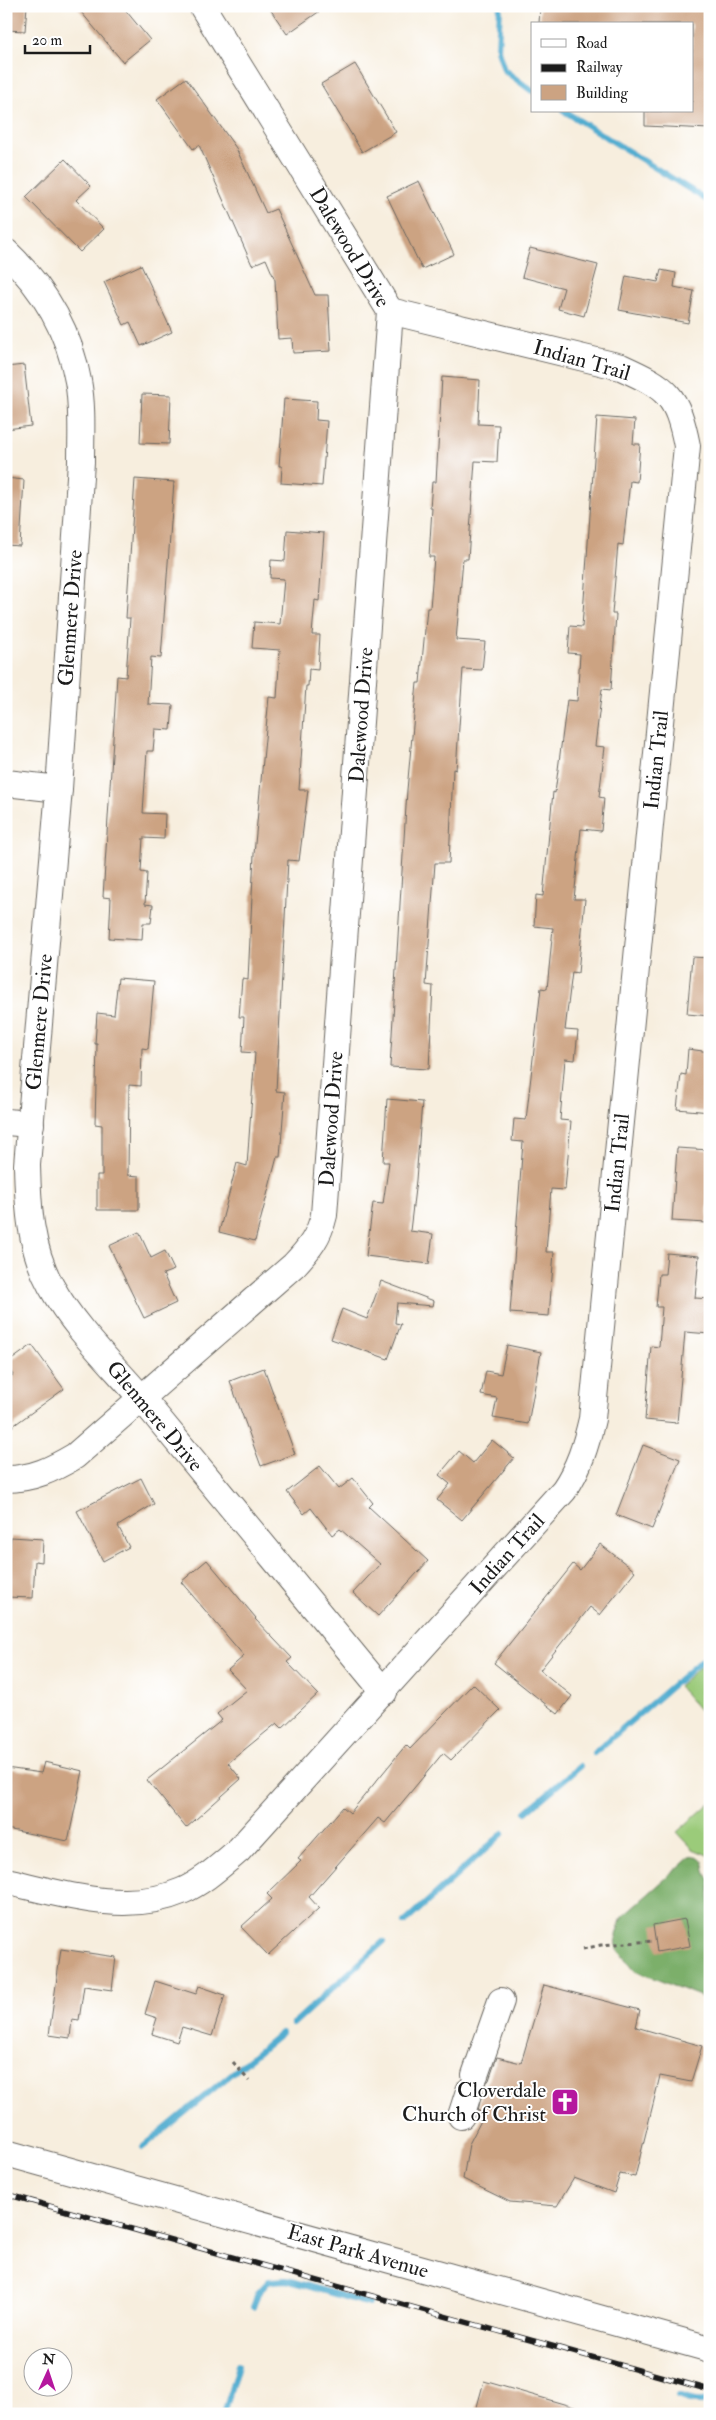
<svg xmlns="http://www.w3.org/2000/svg" width="716" height="2420" font-family="'IM FELL Double Pica',serif">
<style>
.green{fill:#9bcb7a;stroke:#5c744b}
.forest{fill:#7caf6a;stroke:#4c6643}
.lines{fill:none;stroke-linecap:round;stroke-linejoin:round}
.stream{stroke:#53add0;stroke-width:6}
.building{fill:#cca382}
.minor-casing{stroke:#696660;stroke-width:28}
.path{stroke:#696660;stroke-width:3;stroke-dasharray:4 4;stroke-linecap:butt}
.minor{stroke:#fff;stroke-width:26}
.rail-casing{stroke:#1c1c1c;stroke-width:5.5}
.rail{stroke:#fff;stroke-width:4;stroke-dasharray:11;stroke-linecap:butt}
.labels{text-anchor:middle;stroke-width:4;stroke-linejoin:round;paint-order:stroke}
.street-label{font-size:21px;fill:#1c1c1c;stroke:#fff}
.poi-label{font-size:21px;fill:#1c1c1c;stroke:#fff;text-anchor:end}
</style>
<rect width="100%" height="100%" fill="#fff"/>
<filter id="ink" filterUnits="userSpaceOnUse"><feTurbulence type="fractalNoise" baseFrequency=".02" numOctaves="2"/><feDisplacementMap in="SourceGraphic" scale="10" xChannelSelector="R" yChannelSelector="G"/><feConvolveMatrix kernelMatrix="1 2 1 2 8 2 1 2 1" color-interpolation-filters="sRGB"/></filter>
<filter id="wash" filterUnits="userSpaceOnUse"><feTurbulence type="fractalNoise" baseFrequency=".0096" numOctaves="4" result="noise"/><feDisplacementMap in="SourceGraphic" scale="20" xChannelSelector="R" yChannelSelector="G"/><feGaussianBlur stdDeviation="1.12" result="paint"/><feColorMatrix in="noise" values="0 0 0 0 0 0 0 0 0 0 0 0 0 0 0 0 0 1.4 0 .05"/><feComposite in="paint" operator="in"/></filter>
<g filter="url(#wash)">
<rect width="100%" height="100%" fill="#f7eede"/>
<g class="green">
<polygon points="710,1658 710,1722 678,1686"/>
<polygon points="710,1803 710,1856 693,1849 677,1832"/>
</g>
<path class="forest" d="M696 1856C709 1860 701 1872 710 1879V2000L635 1971 617 1949 616 1935 622 1917 690 1857Z"/>
<g class="lines">
<g class="stream">
<polyline points="500,6 498,50 504,70 532,91"/>
<polyline points="564,111 710,202"/>
<polyline points="594,1753 710,1653"/>
<polyline points="526,1812 580,1766"/>
<polyline points="404,1923 503,1833"/>
<polyline points="293,2024 383,1942"/>
<polyline points="143,2147 281,2033"/>
<polyline points="253,2307 258,2293 269,2281 287,2280 369,2304"/>
<path d="M678 2396C688 2399 700 2405 710 2398"/>
<polyline points="224,2414 238,2365"/>
</g>
</g>
<g id="blocks">
<g class="building">
<polygon points="6,6 27,6 25,31 6,30"/>
<polygon points="76,6 122,6 150,40 123,62"/>
<polygon points="268,6 327,6 287,34"/>
<polygon points="540,6 710,6 710,129 645,126 645,111 692,111 692,24 539,24"/>
<polygon points="355,64 396,132 362,152 321,84"/>
<polygon points="186,78 236,148 266,213 276,209 315,295 328,295 331,351 293,353 292,338 278,339 275,280 266,259 252,265 199,145 193,149 157,99"/>
<polygon points="65,159 91,186 76,200 104,229 80,252 26,197"/>
<polygon points="419,181 454,254 422,269 387,196"/>
<polygon points="530,248 598,265 584,316 558,309 564,288 522,277"/>
<polygon points="141,265 172,332 141,346 130,322 124,325 104,282"/>
<polygon points="661,270 676,273 674,287 694,291 688,323 619,310 626,276 658,282"/>
<polygon points="24,365 31,426 6,429 6,367"/>
<polygon points="442,377 480,380 478,424 499,425 497,462 475,461 468,559 463,559 456,640 485,642 482,670 463,669 456,770 453,769 449,863 435,863 426,985 433,986 429,1069 390,1067 407,790 417,683 420,683 427,608 430,608 434,557 429,557 432,508 430,508 432,482 436,482"/>
<polygon points="142,394 171,395 169,444 140,443"/>
<polygon points="284,399 317,401 316,420 327,421 322,486 281,483 282,466 279,466"/>
<polygon points="597,417 635,420 633,444 640,444 637,482 630,481 623,545 618,544 612,614 616,614 611,690 602,689 595,746 605,747 599,797 604,798 601,831 581,829 574,899 585,899 578,973 572,972 565,1030 578,1031 575,1060 565,1059 560,1120 571,1121 565,1190 551,1189 546,1252 554,1252 549,1316 510,1313 523,1142 512,1141 514,1119 526,1120 541,988 547,989 553,928 534,926 536,895 543,896 553,792 555,793 567,700 577,701 580,654 568,653 570,626 582,627"/>
<polygon points="6,478 24,480 20,546 6,545"/>
<polygon points="135,479 174,482 161,658 151,657 148,704 173,705 171,730 155,729 153,751 147,751 143,813 165,814 164,839 143,838 141,872 147,873 145,904 153,905 151,923 143,923 142,940 109,938 111,898 103,897 117,676 126,677 130,618 126,618"/>
<polygon points="287,530 324,533 319,601 315,600 312,635 320,635 318,670 309,669 308,686 306,686 299,790 308,790 299,861 288,860 276,1091 285,1092 280,1157 277,1157 255,1241 219,1232 237,1163 247,1166 255,1053 242,1052 244,1017 239,1017 242,979 248,980 254,854 269,697 277,698 280,650 252,648 254,622 280,624 284,579 270,578 271,560 285,561"/>
<polygon points="692,957 710,958 710,1016 687,1014"/>
<polygon points="118,978 154,981 148,1049 142,1048 141,1086 129,1085 128,1175 139,1176 139,1210 97,1210 97,1175 102,1175 102,1125 95,1124 97,1044 95,1044 97,1013 114,1015"/>
<polygon points="688,1049 710,1052 710,1112 677,1109 681,1074 686,1075"/>
<polygon points="387,1099 422,1102 416,1180 410,1231 433,1234 429,1264 366,1256 373,1203 383,1204 389,1162 383,1162"/>
<polygon points="677,1148 710,1150 707,1223 672,1221"/>
<polygon points="139,1232 151,1258 165,1251 174,1270 163,1274 176,1303 144,1318 109,1246"/>
<polygon points="667,1253 699,1256 695,1298 710,1299 710,1334 685,1332 677,1423 645,1420 651,1346 659,1347 662,1307 656,1307 659,1274 665,1274"/>
<polygon points="381,1281 434,1301 433,1306 397,1303 395,1323 401,1324 388,1359 331,1339 342,1309 367,1319"/>
<polygon points="32,1345 64,1389 6,1431 6,1380 13,1375 6,1364"/>
<polygon points="507,1345 541,1352 528,1424 493,1418 497,1398 481,1395 486,1371 501,1374"/>
<polygon points="264,1368 295,1454 261,1466 230,1381"/>
<polygon points="492,1440 514,1458 462,1520 437,1500 450,1484 439,1475 459,1451 473,1463"/>
<polygon points="643,1445 680,1459 652,1529 616,1515"/>
<polygon points="320,1466 339,1489 353,1478 373,1503 369,1507 428,1561 378,1616 353,1593 380,1564 340,1529 332,1535 311,1508 304,1514 287,1492"/>
<polygon points="141,1478 154,1504 118,1526 129,1547 103,1561 77,1511"/>
<polygon points="11,1537 43,1539 42,1562 35,1561 33,1598 6,1597 6,1548 10,1548"/>
<polygon points="600,1544 635,1571 600,1615 590,1607 540,1670 572,1696 558,1714 494,1663 573,1564 580,1570"/>
<polygon points="207,1560 256,1618 255,1619 292,1658 287,1662 318,1694 282,1728 277,1723 228,1763 241,1779 186,1828 147,1780 222,1720 217,1714 247,1690 228,1670 244,1656 181,1582"/>
<polygon points="473,1684 500,1710 451,1760 443,1753 385,1823 378,1818 309,1897 319,1908 268,1955 241,1927 272,1899 267,1894 301,1861 298,1859 343,1807 350,1813 406,1745 410,1749"/>
<polygon points="44,1762 83,1771 68,1841 6,1829 6,1768 41,1773"/>
<polygon points="685,1919 690,1946 657,1952 653,1925"/>
<polygon points="61,1949 116,1957 112,1990 84,1986 79,2020 72,2019 70,2038 49,2035"/>
<polygon points="155,1981 196,1994 199,1986 225,1995 212,2036 182,2027 177,2042 152,2034 157,2018 145,2014"/>
<polygon points="544,1985 640,2010 636,2027 702,2046 691,2082 660,2076 635,2177 620,2174 614,2193 574,2178 557,2206 510,2202 463,2179 469,2144 485,2113 478,2111 483,2087 489,2080 497,2057 521,2063"/>
<polygon points="484,2381 581,2409 581,2414 475,2414"/>
</g>
</g>
</g>
<g filter="url(#ink)">
<use href="#blocks" fill-opacity="0" stroke="#696660" stroke-width="1"/>
<g class="lines">
<defs>
<g id="minor">
<path d="M6 252C43 287 69 330 78 381 83 407 81 435 81 462L59 789 27 1165C28 1207 30 1248 51 1286 77 1333 119 1370 153 1412 230 1505 307 1598 384 1692"/>
<polyline points="6,783 59,789"/>
<polyline points="6,1122 31,1124"/>
<path d="M6 1479C33 1479 53 1469 75 1456L294 1265C309 1249 319 1237 324 1215L390 311 202 6"/>
<path d="M6 1881C62 1894 126 1915 182 1891 203 1882 221 1865 238 1851L564 1490C579 1468 586 1445 592 1419L687 446C677 394 667 388 621 367L390 311"/>
<polyline points="475,2075 501,2001"/>
<polyline points="461,2116 469,2091"/>
<polyline points="6,2153 710,2349"/>
</g>
</defs>
<use href="#minor" class="minor-casing"/>
<g class="path">
<polyline points="583,1949 601,1945 653,1941"/>
<polyline points="233,2062 249,2081"/>
</g>
<use href="#minor" class="minor"/>
<defs>
<polyline id="rail" points="6,2194 710,2390"/>
</defs>
<use href="#rail" class="rail-casing"/>
<use href="#rail" class="rail"/>
</g>
</g>
<defs>
<symbol id="church-square" viewBox="-11 -11 22 22"><rect x="-9" y="-9" width="18" height="18" rx="4" fill="#b5179e" stroke="#fff"/><path d="M-1.2-6h2.4v3.5h3.3v2.4h-3.3V6h-2.4V-.1h-3.3v-2.4h3.3Z" fill="#fff"/></symbol>
</defs>
<g fill-rule="evenodd">
<use href="#church-square" x="549" y="2086" width="32" height="32"/>
</g>
<g class="labels">
<g class="street-label">
<text transform="translate(350 247) rotate(59)" y="7">Dalewood Drive</text>
<text transform="translate(582 360) rotate(16)" y="7">Indian Trail</text>
<text transform="translate(70 618) rotate(-86)" y="7">Glenmere Drive</text>
<text transform="translate(361 715) rotate(-86)" y="7">Dalewood Drive</text>
<text transform="translate(656 760) rotate(-84)" y="7">Indian Trail</text>
<text transform="translate(39 1022) rotate(-85)" y="7">Glenmere Drive</text>
<text transform="translate(331 1119) rotate(-86)" y="7">Dalewood Drive</text>
<text transform="translate(617 1163) rotate(-84)" y="7">Indian Trail</text>
<text transform="translate(155 1416) rotate(50)" y="7">Glenmere Drive</text>
<text transform="translate(507 1554) rotate(-48)" y="7">Indian Trail</text>
<text transform="translate(358 2251) rotate(16)" y="7">East Park Avenue</text>
</g>
<g class="poi-label">
<text x="546" y="2097">Cloverdale<tspan x="546" dy="24">Church of Christ</tspan></text>
</g>
</g>
<rect width="716" height="2420" fill="none" stroke="#fff" stroke-width="25"/>
<rect x="531" y="22" width="162" height="90" fill="#ffffff" stroke="#a4a4a4"/>
<rect x="541" y="39" width="25" height="8" fill="#ffffff" stroke="#a4a4a4"/>
<text x="576" y="48" font-size="15" fill="#1c1c1c">Road</text>
<rect x="541" y="64" width="25" height="8" fill="#1c1c1c" stroke="#a4a4a4"/>
<text x="576" y="72" font-size="15" fill="#1c1c1c">Railway</text>
<rect x="541" y="85" width="25" height="15" fill="#cca382" stroke="#a4a4a4"/>
<text x="576" y="98" font-size="15" fill="#1c1c1c">Building</text>
<g transform="translate(48 2372) rotate(3)"><circle r="24" fill="#ffffff" stroke="#a4a4a4"/>
<path d="M0-4L9 19L0 12L-9 19Z" fill="#b5179e"/>
<text y="-8" font-size="14" font-weight="bold" text-anchor="middle" fill="#1c1c1c">N</text>
</g>
<path d="M25 45v8h65v-8" fill="none" stroke="#1c1c1c" stroke-width="2.5"/>
<text x="32" y="45" font-size="15" fill="#1c1c1c" stroke="#ffffff" stroke-width="4" paint-order="stroke">20 m</text>
</svg>
